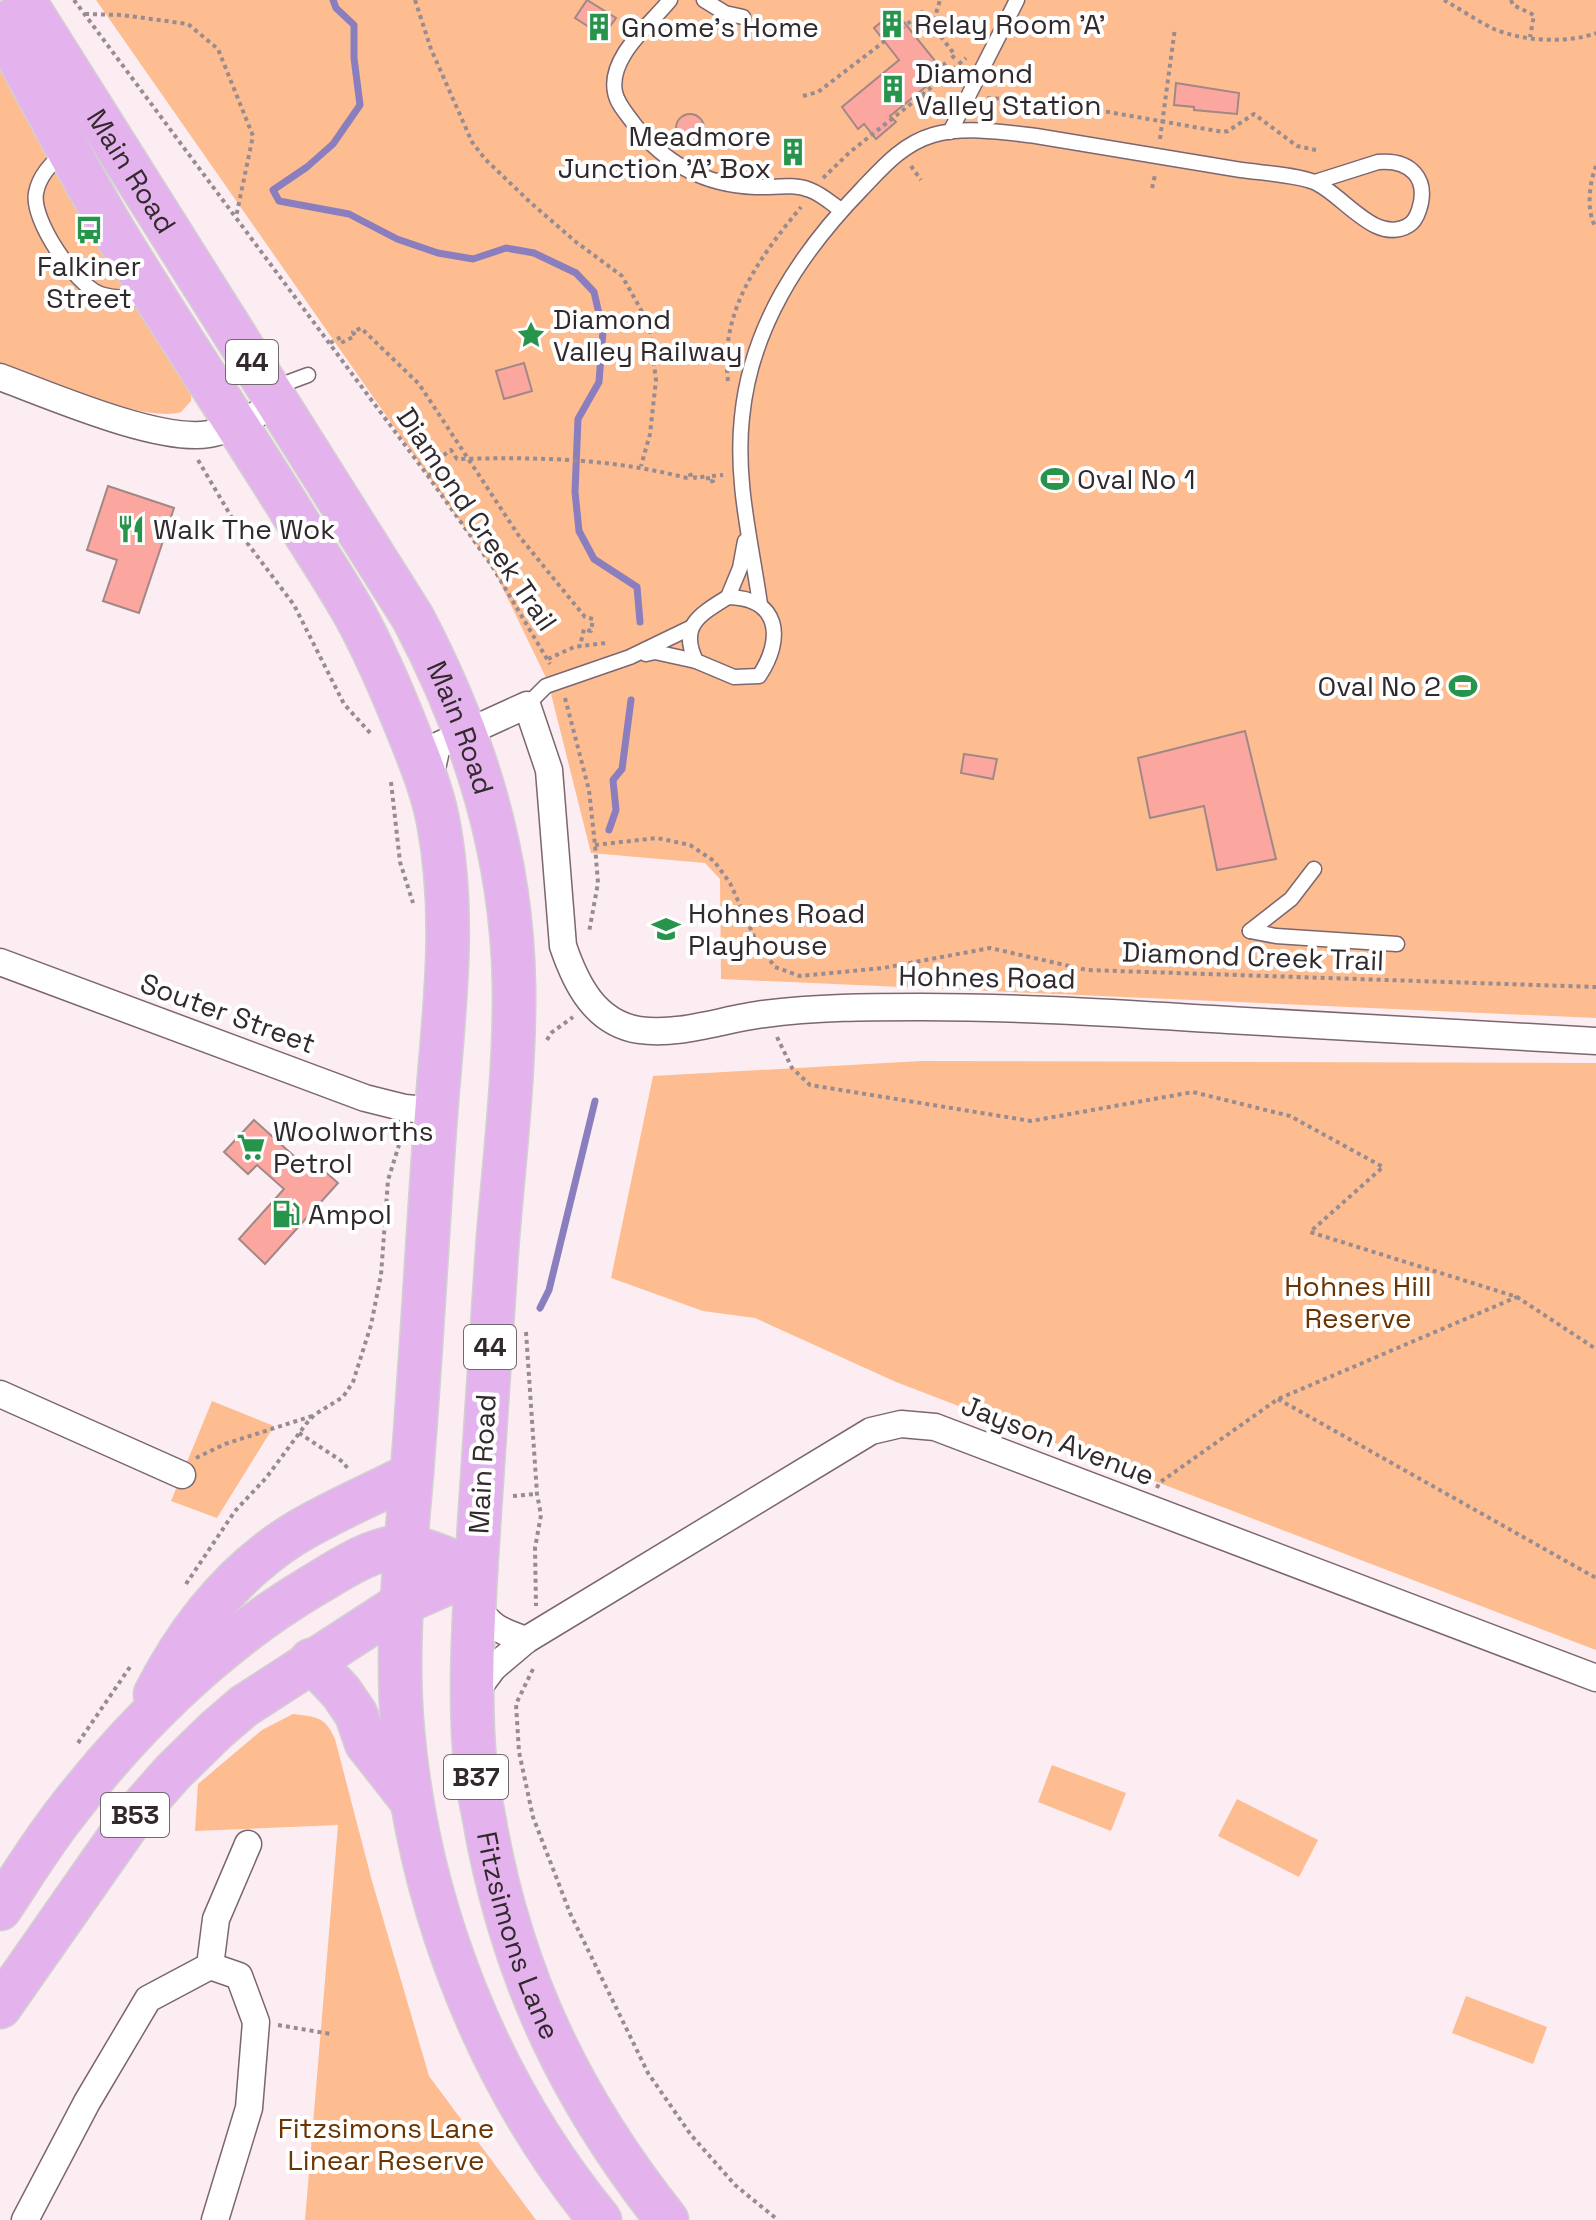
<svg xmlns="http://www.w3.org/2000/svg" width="1596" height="2220" font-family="'Space Grotesk',sans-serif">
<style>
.green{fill:#fdbd90}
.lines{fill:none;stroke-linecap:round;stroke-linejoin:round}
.stream{stroke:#8a7ebf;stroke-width:7}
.building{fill:#fca6a0;stroke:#a18886;stroke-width:2}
.service-casing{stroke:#7c666f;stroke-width:17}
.minor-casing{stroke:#7c666f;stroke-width:29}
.primary-casing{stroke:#d2d0d1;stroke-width:45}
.path{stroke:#988c91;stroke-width:4;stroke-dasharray:4 4;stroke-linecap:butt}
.service{stroke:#fff;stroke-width:14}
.minor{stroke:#fff;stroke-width:26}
.primary{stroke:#e4b3ed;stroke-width:42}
.path-bridge{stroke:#988c91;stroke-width:4;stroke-dasharray:4 4;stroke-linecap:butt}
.labels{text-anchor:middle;stroke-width:8;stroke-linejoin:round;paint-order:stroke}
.shield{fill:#fff;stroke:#70696c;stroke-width:2}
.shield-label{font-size:26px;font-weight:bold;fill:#32292d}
.poi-label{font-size:28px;fill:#32292d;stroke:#fff;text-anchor:start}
.street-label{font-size:28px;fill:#32292d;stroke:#fff}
.park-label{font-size:28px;fill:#6b3502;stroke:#fff}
</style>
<rect width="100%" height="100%" fill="#fcedf3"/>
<g class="green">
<polygon points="96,0 1596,0 1596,1018 721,979 720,879 705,863 591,853 548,682 494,570"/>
<path d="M0 49 191 391V401L181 412C147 424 36 378 0 364Z"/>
<polygon points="921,1061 1596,1063 1596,1650 896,1382 755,1318 703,1311 611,1278 653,1076"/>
<polygon points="212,1401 274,1426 217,1518 171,1501"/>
<path d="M293 1714C316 1717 325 1716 335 1739L372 1881 429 2076 536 2220H305L338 1825 195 1831 198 1784 262 1730Z"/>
<polygon points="1052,1765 1126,1793 1111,1831 1038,1802"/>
<polygon points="1237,1799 1318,1840 1299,1877 1218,1836"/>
<polygon points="1466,1996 1547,2027 1533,2064 1452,2033"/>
</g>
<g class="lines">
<g class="stream">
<polyline points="333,0 336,8 354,25 354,58 360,105 333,144 307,167 273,190 279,201 349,214 397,239 438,253 473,259 506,248 534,253 576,273 594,292 603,331 601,356 599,382 578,419 575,492 579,531 594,559 637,587 640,622"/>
<polyline points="609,830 616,810 613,780 622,769 631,700"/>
<polyline points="540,1308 549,1290 595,1101"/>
</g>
</g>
<g class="building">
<polygon points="587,0 616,18 603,36 575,18"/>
<polygon points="895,11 944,72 890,116 896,122 876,139 864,124 858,129 842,107 899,60 874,28"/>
<polygon points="1176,83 1239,93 1237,114 1194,110 1194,107 1174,105"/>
<circle cx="690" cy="128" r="14"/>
<polygon points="524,363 532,391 504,399 496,371"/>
<polygon points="108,486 174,508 139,613 103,601 117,560 87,550"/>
<polygon points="1245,731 1276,859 1217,870 1204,806 1150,818 1138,758"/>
<polygon points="964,754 997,759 993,779 961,773"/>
<polygon points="254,1120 305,1166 311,1159 338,1183 265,1264 239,1239 284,1189 257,1165 248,1174 224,1152"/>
</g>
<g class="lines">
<defs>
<g id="service">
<path d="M670 0C651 24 608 57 615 92 617 104 627 114 634 124 664 163 705 185 755 187 774 188 792 183 810 190 821 194 831 203 841 210"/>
<polyline points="704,0 725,13 743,17"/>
<polyline points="950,132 1017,0"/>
<path d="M63 153C51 164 39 176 36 193 31 220 75 284 100 294 115 299 134 298 150 299"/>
<polyline points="273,388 308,375"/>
<path d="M728 597C780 598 784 639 759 676L734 677 696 661C679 626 699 615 728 597Z"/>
<polyline points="728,597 740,568 745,541"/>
<path d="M760 604C751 541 735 481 742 417 751 327 799 254 861 190 882 168 902 144 933 135 964 126 1003 132 1036 136 1102 147 1169 158 1235 169 1258 173 1294 174 1314 182 1342 193 1375 246 1409 225 1414 222 1417 216 1419 210 1429 179 1411 159 1378 162L1315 182"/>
<polyline points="646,654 655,652 696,661"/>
<polyline points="527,705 546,686 630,657 690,628"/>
<polyline points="1250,931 1276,936 1397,944"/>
<polyline points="1250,931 1291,899 1314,869"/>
</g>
<g id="minor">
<path d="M0 377C49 395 159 443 209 434 233 430 255 415 276 403"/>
<path d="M429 782 437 746 527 705 549 770 563 946C576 984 595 1023 639 1030 681 1036 723 1019 764 1014 816 1007 869 1007 921 1007 1024 1007 1126 1014 1228 1020 1351 1027 1473 1034 1596 1041"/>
<polyline points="0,962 365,1098 405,1108 436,1111"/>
<polyline points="0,1394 182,1475"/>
<path d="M474 1602C489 1627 500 1631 526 1640"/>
<polyline points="473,1695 493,1668 526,1640 871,1431 901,1424 935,1427 1596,1678"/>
<polyline points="210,1966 216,1919 248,1844"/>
<polyline points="25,2220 87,2102 148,1999 210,1966 239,1976 256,2022 249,2108 215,2220"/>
</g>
<g id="primary">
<path id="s1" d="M24 0 413 618C474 734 512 854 514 986 515 1070 505 1153 498 1237 490 1348 483 1459 476 1571 473 1638 469 1705 476 1772 478 1791 483 1810 486 1829 514 1980 572 2100 667 2220"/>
<path d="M0 23C39 96 77 170 120 241 180 339 244 434 304 532 321 559 338 585 354 613 375 651 392 691 408 731 420 761 432 790 438 821 458 924 442 1025 435 1128 427 1243 421 1358 412 1472 405 1558 395 1646 403 1732 419 1908 488 2084 600 2220"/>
<polyline points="311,1660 341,1692 356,1714 366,1743 410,1799"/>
<path d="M155 1694C187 1631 231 1575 291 1536 329 1512 372 1495 412 1474"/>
<path d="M0 1909C20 1879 39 1848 61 1819 130 1728 216 1643 314 1585 341 1569 370 1549 402 1546 416 1544 461 1565 476 1571"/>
<polyline points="0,2007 130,1821 173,1772 216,1730 244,1706 403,1603 476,1571"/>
</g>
</defs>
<use href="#service" class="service-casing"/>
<use href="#minor" class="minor-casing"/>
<use href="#primary" class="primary-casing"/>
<g class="path">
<polyline points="74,0 428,476 492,566 550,664"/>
<polyline points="415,0 431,49 472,142 485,159 531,203 576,242 622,276 649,324 656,380 650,434 641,466"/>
<path d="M1444 0C1460 9 1477 21 1494 29 1522 41 1567 44 1596 33"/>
<polyline points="1511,0 1513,5 1534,15 1530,37"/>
<polyline points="85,14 122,15 188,24 218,49 253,136 236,217"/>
<polyline points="915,36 935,17 940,0"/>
<polyline points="948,72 943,65 949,61"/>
<polyline points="922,95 966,58"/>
<polyline points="803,96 818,92 915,18"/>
<polyline points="987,98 1045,101 1223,132 1228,131 1254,114 1297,146 1316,150"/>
<polyline points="1160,139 1175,28"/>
<polyline points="911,166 921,180"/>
<path d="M1596 166C1589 184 1586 211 1596 228"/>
<polyline points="823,178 850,152 922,95 934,101 947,101"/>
<polyline points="1152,188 1155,175"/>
<polyline points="330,343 341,337 343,342 355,336 353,332 361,328 419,384 519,536 585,617 593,619 591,631 584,629 580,646"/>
<path d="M728 381C719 312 759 258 801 207"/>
<polyline points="198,460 245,540 294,605 344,704 372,735"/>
<path d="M428 476 435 471 431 464 451 450 457 459C537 457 609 458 687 478H690V475L695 474V478L708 476V482L713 481 712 476 723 475"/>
<polyline points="548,659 574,647 606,643"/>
<polyline points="565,698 589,790 595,845 598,883 589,932"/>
<polyline points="391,782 400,862 413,903"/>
<polyline points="595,845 657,838 690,845 714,861 730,883 757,943 775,967 800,976 883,968 990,948 1087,970 1596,987"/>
<polyline points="777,1037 792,1068 810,1085 1031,1121 1193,1092 1290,1116 1383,1167 1310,1232 1517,1297 1596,1349"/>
<polyline points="547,1040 551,1033 573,1017"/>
<polyline points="526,1332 537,1494 541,1515 535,1548 536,1606"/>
<polyline points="1278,1399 1596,1578"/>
<polyline points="299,1433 343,1462 348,1469"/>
<polyline points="196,1458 225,1444 312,1416"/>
<polyline points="1157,1488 1159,1483 1278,1399 1517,1297"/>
<polyline points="513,1496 536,1494"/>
<polyline points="186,1584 235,1511 266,1478 306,1424 314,1415 343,1397 353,1382 371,1325 381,1275 388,1180 399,1145"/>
<polyline points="533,1669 516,1704 519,1752 533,1817 570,1913 648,2073 691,2135 735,2185 778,2220"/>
<polyline points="78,1743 132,1664"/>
<polyline points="278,2025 331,2034"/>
</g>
<use href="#service" class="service"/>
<use href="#minor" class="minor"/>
<use href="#primary" class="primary"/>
<polyline class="path-bridge" points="915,18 922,12 955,55 949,61"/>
</g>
<defs>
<symbol id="building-bare" viewBox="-9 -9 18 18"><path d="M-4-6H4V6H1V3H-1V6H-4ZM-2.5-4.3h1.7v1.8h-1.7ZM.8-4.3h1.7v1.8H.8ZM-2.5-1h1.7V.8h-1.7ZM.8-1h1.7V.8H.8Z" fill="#27944c" stroke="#fff" stroke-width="2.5" paint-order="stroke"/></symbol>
<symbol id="bus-bare" viewBox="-9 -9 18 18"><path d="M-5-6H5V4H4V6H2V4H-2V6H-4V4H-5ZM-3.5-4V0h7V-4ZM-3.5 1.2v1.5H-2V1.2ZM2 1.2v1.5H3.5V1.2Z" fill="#27944c" stroke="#fff" stroke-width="2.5" paint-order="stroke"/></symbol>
<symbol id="sight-bare" viewBox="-9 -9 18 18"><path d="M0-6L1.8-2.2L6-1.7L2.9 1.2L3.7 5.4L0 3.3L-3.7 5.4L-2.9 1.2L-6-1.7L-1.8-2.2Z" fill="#27944c" stroke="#fff" stroke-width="2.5" paint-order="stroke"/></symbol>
<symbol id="stadium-bare" viewBox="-9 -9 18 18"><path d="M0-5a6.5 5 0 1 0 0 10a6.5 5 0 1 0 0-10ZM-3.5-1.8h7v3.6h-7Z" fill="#27944c" stroke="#fff" stroke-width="2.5" paint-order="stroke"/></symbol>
<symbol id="restaurant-bare" viewBox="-9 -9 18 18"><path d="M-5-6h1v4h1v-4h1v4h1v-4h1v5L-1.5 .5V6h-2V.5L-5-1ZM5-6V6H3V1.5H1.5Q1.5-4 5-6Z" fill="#27944c" stroke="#fff" stroke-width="2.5" paint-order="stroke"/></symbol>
<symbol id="school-bare" viewBox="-9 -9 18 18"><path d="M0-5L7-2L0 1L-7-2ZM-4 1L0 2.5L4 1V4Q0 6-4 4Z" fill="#27944c" stroke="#fff" stroke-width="2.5" paint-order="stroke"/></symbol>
<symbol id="supermarket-bare" viewBox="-9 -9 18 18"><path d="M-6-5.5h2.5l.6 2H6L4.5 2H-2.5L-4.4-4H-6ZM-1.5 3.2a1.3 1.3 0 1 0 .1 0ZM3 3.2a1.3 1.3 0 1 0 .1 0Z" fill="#27944c" stroke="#fff" stroke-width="2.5" paint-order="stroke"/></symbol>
<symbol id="fuel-bare" viewBox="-9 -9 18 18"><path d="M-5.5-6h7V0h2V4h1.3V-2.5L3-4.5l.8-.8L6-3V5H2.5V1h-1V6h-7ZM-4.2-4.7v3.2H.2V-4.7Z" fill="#27944c" stroke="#fff" stroke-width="2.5" paint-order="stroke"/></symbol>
</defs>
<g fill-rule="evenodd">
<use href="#building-bare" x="872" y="4" width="40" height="40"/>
<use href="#building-bare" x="579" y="7" width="40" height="40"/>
<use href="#building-bare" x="873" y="69" width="40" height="40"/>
<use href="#building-bare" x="773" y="132" width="40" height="40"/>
<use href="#bus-bare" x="69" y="210" width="40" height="40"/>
<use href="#sight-bare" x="511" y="315" width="40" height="40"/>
<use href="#stadium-bare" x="1035" y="459" width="40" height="40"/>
<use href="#restaurant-bare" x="111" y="509" width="40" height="40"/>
<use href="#stadium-bare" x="1443" y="666" width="40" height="40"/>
<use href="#school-bare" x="646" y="909" width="40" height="40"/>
<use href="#supermarket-bare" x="231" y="1127" width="40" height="40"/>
<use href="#fuel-bare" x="266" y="1194" width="40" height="40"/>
</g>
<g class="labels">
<g class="shield">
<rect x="226" y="340" width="52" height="44" rx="6"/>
<rect x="464" y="1325" width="52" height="44" rx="6"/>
<rect x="444" y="1755" width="64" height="44" rx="6"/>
<rect x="101" y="1793" width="68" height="44" rx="6"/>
</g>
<g class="shield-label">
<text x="252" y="371">44</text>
<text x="490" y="1356">44</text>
<text x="476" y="1786">B37</text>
<text x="135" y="1824">B53</text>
</g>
<g class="poi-label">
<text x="914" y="34">Relay Room 'A'</text>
<text x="621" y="37">Gnome's Home</text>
<text x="915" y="83">Diamond<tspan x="915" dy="32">Valley Station</tspan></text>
<text x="771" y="146" text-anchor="end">Meadmore<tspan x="771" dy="32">Junction 'A' Box</tspan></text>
<text x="89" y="276" text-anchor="middle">Falkiner<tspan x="89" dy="32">Street</tspan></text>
<text x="553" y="329">Diamond<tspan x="553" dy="32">Valley Railway</tspan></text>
<text x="1077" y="489">Oval No 1</text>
<text x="153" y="539">Walk The Wok</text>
<text x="1441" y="696" text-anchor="end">Oval No 2</text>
<text x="688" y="923">Hohnes Road<tspan x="688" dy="32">Playhouse</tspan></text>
<text x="273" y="1141">Woolworths<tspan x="273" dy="32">Petrol</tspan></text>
<text x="308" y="1224">Ampol</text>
</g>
<g class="street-label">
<text dy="10" stroke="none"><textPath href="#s1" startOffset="202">Main Road</textPath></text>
<text transform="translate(477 519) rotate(56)" y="10">Diamond Creek Trail</text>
<text dy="10" stroke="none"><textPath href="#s1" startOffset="850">Main Road</textPath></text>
<text transform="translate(1253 956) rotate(2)" y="10">Diamond Creek Trail</text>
<text transform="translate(987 977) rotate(1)" y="10">Hohnes Road</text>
<text transform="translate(228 1013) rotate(20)" y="10">Souter Street</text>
<text transform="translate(1058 1440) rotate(21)" y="10">Jayson Avenue</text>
<text transform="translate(482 1464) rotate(-87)" y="10">Main Road</text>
<text dy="10" stroke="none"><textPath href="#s1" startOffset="2072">Fitzsimons Lane</textPath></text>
</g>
<g class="park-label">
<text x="1358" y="1296">Hohnes Hill<tspan x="1358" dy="32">Reserve</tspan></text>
<text x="386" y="2138">Fitzsimons Lane<tspan x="386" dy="32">Linear Reserve</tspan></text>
</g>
</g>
</svg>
